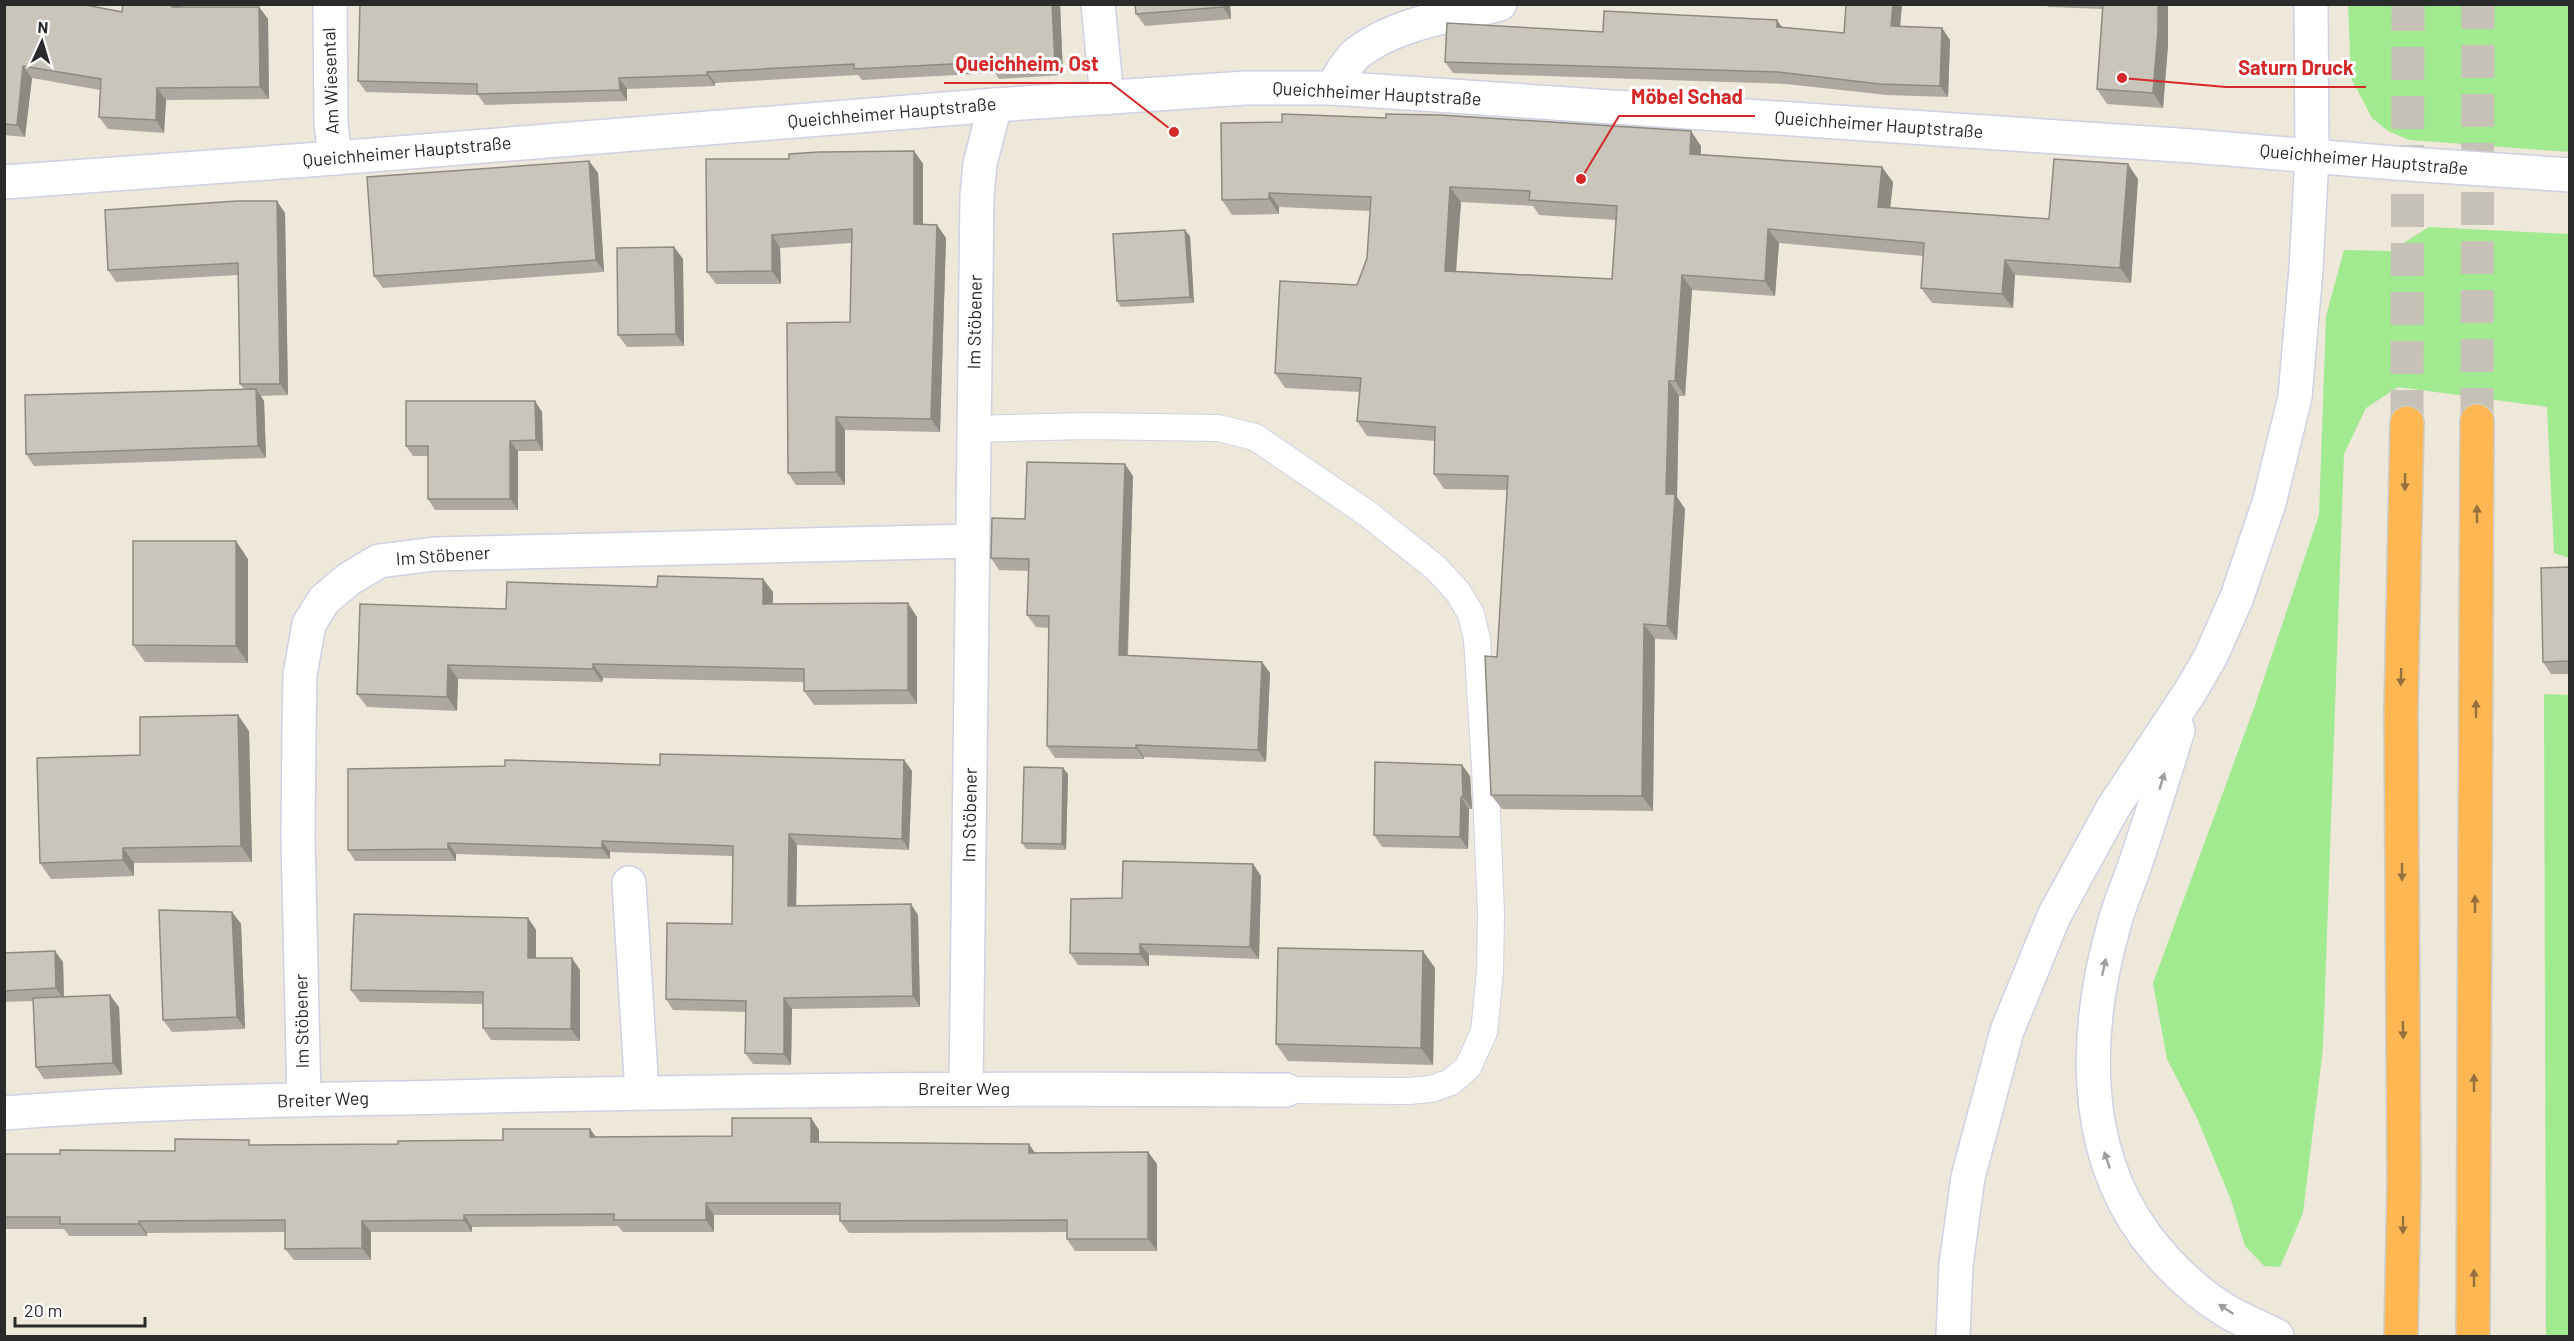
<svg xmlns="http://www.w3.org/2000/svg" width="2574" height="1341" font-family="Barlow,sans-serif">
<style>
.green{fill:#a1ea90}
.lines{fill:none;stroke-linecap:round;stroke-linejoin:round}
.motorway-tunnel{stroke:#c7c2b7;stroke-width:33;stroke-dasharray:33 16;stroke-linecap:butt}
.service-casing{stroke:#cfd0e4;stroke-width:28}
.minor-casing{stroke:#cfd0e4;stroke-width:36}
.tertiary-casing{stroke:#cfd0e4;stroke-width:36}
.motorway-casing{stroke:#ccc;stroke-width:36}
.service{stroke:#fff;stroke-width:26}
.minor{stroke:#fff;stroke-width:33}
.tertiary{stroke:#fff;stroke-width:33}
.motorway{stroke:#ffb753;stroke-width:33}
.wall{fill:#ada9a0;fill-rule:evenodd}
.shaded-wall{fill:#8d8a82}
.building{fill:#c9c5ba;stroke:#8d8a82;stroke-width:1.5;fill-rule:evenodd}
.oneway{fill:#94703e}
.oneway2{fill:#9f9f9f}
.labels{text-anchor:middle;stroke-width:6;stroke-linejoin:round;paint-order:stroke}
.street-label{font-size:18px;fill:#2a2a2a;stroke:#fff}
.leader{fill:none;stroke:#d62828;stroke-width:2}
.callout-dot{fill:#d62828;stroke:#fff;stroke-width:2}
.callout-label{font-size:20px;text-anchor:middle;font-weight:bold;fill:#d62828;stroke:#fff;stroke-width:6;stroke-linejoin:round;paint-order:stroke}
</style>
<rect width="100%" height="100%" fill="#eee8da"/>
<g class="green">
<polygon points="2348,5 2569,5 2569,152 2409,140 2388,131 2372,118 2351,78"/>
<polygon points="2429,227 2569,234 2569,558 2554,553 2547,407 2398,387 2366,408 2344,454 2323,1048 2303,1213 2280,1267 2264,1266 2245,1246 2231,1200 2197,1118 2167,1059 2153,983 2254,708 2319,515 2326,316 2344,250 2391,251"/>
<polygon points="2544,694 2570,695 2569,1336 2546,1336"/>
</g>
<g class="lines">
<g class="motorway-tunnel">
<polyline points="2477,421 2478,4"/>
<polyline points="2407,423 2408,4"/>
</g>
<defs>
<polyline id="service" points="973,429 1087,426 1218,428 1255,437 1368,514 1436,568 1458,592 1471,614 1477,639 1485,767 1491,913 1490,972 1484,1032 1468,1067 1451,1082 1431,1089 1408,1091 1286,1090"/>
<g id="minor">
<polyline points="330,4 331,123 335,158"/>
<polyline points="1098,4 1107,98"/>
<path d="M1332 88C1340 76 1348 59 1360 51 1399 22 1454 16 1500 4"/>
<polyline points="4,182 335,158 995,105 1246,88 1332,88 2192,146 2395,163 2570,175"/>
<polyline points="629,883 642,1092"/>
<polyline points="966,1088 977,196 980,164 995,105"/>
<polyline points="304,1100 298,837 299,729 300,675 309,624 324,600 349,579 379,561 435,554 971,541"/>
<path d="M4 1113C152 1101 301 1100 449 1097 728 1090 1007 1088 1286 1090"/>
</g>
<g id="tertiary">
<path d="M2178 730C2165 772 2152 814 2138 856 2131 879 2120 901 2114 925 2085 1027 2079 1145 2145 1235 2167 1265 2197 1293 2228 1312 2244 1321 2261 1328 2277 1336"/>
<polyline points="1953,1336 1956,1265 1968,1177 2007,1031 2054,916 2113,808 2190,692 2211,656 2237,597 2269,503 2295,397 2306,269 2312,156 2311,4"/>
</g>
<g id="motorway">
<polyline points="2401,1336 2404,1184 2401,712 2407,423"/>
<polyline points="2473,1336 2477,421"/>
</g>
</defs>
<use href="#service" class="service-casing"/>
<use href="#minor" class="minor-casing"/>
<use href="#tertiary" class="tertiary-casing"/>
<use href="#motorway" class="motorway-casing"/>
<use href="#service" class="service"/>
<use href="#minor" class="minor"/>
<use href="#tertiary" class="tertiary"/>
<use href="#motorway" class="motorway"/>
</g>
<g class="wall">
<polygon points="4,4 122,12 123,4 182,4 182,7 259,7 268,19 269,99 166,100 164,133 108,129 99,117 100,90 32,78 25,137 4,135"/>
<polygon points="360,4 1060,4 1063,75 999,79 995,73 862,80 858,75 715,83 715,86 627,89 627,101 485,105 478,95 366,92 358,81"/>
<polygon points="1135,4 1230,4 1231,19 1145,26 1136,14"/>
<polygon points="1846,4 1902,4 1900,27 1942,28 1950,40 1948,97 1887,95 1786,84 1453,73 1445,62 1603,32 1782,27 1844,33"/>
<polygon points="2046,4 2168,4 2168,45 2163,108 2107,104 2097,89 2103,9 2048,7"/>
<path d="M1221 123 1701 146V154L1893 182 1890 207 2049 219 2138 179 2131 283 2015 275 2013 308 1932 303 1921 288 1923 256 1779 243 1775 296 1692 290 1685 396H1679L1677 497 1685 509 1677 640 1655 639 1653 811 1502 809 1491 795 1497 657 1507 490 1444 489 1434 474 1435 441 1367 436 1357 421 1359 392 1285 388 1275 373 1357 285 1367 258 1370 211 1279 207V214L1232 215 1222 200ZM1461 202 1533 206 1539 215 1616 220 1612 279 1456 271Z"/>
<polygon points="914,151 923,164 923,225 937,225 946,238 940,432 845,430 845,485 796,485 788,473 850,322 851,243 780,248 781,284 716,284 707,272 789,159"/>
<polygon points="589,161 598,173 604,272 383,288 374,276"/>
<polygon points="285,213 288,395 261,396 264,401 266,458 34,466 26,454 244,389 240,384 238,275 116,282 108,270"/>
<polygon points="1190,236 1194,303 1121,307 1117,301"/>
<polygon points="674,247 683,259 684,346 627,347 618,335"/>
<polygon points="535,401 542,412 543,451 518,451 518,510 435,510 428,499 428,456 413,456 406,446"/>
<polygon points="1133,476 1128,656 1262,662 1270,673 1266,762 1144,757 1144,759 1055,758 1047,746 1049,628 1036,627 1027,615 1029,571 999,570 991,558 1025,519"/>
<polygon points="248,559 248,663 145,662 133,645"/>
<polygon points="2570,567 2570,674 2551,674 2543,662"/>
<polygon points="763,579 773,592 773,604 917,617 917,704 814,705 804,691 804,682 603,678 602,682 458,679 457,711 367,707 357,694 506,609 657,587"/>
<polygon points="249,731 252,862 134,863 134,876 51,879 40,863 140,755"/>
<polygon points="904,760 912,771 909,850 797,845 796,906 918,915 920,1007 792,1009 791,1065 753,1064 745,1053 746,1012 673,1010 666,999 732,924 733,856 610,852 610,859 456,854 456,861 355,861 348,850 660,765"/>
<polygon points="1462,765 1470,776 1472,809 1469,809 1468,849 1382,847 1374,835"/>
<polygon points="1068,774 1066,850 1026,849 1022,843"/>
<polygon points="1253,864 1261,876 1259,959 1149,955 1149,966 1078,965 1070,953 1122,898"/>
<polygon points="232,912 241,924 245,1029 172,1032 163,1020"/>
<polygon points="528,918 536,930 536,958 580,970 580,1041 491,1040 483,1028 483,1004 360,1002 351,990"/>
<polygon points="4,953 63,962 64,997 119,1007 122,1075 44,1079 36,1067 33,1001 4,1002"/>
<polygon points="1435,968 1433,1065 1288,1061 1276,1044"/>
<polygon points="811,1118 819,1130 819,1142 1035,1153 1148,1152 1157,1164 1157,1251 1075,1251 1067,1239 1067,1232 849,1233 840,1221 840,1215 714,1215 714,1232 623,1232 618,1226 472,1227 472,1232 371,1232 371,1260 294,1260 285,1249 285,1232 147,1233 147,1236 69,1236 64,1229 4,1229 4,1154 60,1154 175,1151 253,1145 398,1144 596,1137 732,1136"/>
</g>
<g class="shaded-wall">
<polygon points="172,4 182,4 181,20 172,7"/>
<polygon points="1052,4 1060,4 1063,75 1055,64"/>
<polygon points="1223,4 1230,4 1231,19 1223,7"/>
<polygon points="1893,4 1902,4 1899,38 1891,26"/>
<polygon points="2158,4 2168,4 2168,45 2163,108 2153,93"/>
<polygon points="259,7 268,19 269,99 260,87"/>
<polygon points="1777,20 1785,31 1777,27"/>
<polygon points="1942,28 1950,40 1948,97 1940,86"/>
<polygon points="23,66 32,78 25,137 17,125"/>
<polygon points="707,72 715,83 715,86 707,75"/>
<polygon points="619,78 627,89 627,101 620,90"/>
<polygon points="157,88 166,100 164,133 156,120"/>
<polygon points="1691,131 1701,146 1700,168 1690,154"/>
<polygon points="914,151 923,164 923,237 914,224"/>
<polygon points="589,161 598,173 604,272 596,260"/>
<polygon points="2128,164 2138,179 2131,283 2120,268"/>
<polygon points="1882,167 1893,182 1889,221 1878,207"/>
<polygon points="1450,187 1461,202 1455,285 1445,271"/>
<polygon points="1269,193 1279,207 1279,214 1269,199"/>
<polygon points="277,201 285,213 288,395 280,384"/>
<polygon points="937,225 946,238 940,432 931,419"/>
<polygon points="1768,229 1779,243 1775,296 1765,281"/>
<polygon points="1185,230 1190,236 1194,303 1190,297"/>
<polygon points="772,235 780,248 781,284 772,271"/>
<polygon points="674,247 683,259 684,346 676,334"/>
<polygon points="2005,260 2015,275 2013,308 2002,294"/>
<polygon points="1682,275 1692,290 1685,396 1675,381"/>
<polygon points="1669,381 1679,396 1677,497 1685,509 1677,640 1667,626 1666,494"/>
<polygon points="256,389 264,401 266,458 258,446"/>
<polygon points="535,401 542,412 543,451 536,440"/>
<polygon points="836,417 845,430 845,485 836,472"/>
<polygon points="510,441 518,451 518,510 510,499"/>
<polygon points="1125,464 1133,476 1127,667 1119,655"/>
<polygon points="236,541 248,559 248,663 236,646"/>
<polygon points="763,579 773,592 772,618 763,604"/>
<polygon points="908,603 917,617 917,704 908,690"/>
<polygon points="1644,624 1655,639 1653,811 1642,796"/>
<polygon points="1262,662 1270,673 1266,762 1258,750"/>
<polygon points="593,664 603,678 602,682 593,669"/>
<polygon points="448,665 458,679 457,711 447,697"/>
<polygon points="238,715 249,731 252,862 241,846"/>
<polygon points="1136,745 1144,757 1144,759 1136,748"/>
<polygon points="904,760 912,771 909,850 902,839"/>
<polygon points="1462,765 1470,776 1472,809 1463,797"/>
<polygon points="1063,768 1068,774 1066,850 1062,844"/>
<polygon points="1461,797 1469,809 1468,849 1460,837"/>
<polygon points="789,834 797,845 796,917 788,906"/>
<polygon points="602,841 610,852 610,859 602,848"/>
<polygon points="448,843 456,854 456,861 448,849"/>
<polygon points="123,848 134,863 134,876 123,860"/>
<polygon points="1253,864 1261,876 1259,959 1250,947"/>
<polygon points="911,904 918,915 920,1007 913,996"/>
<polygon points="232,912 241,924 245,1029 237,1017"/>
<polygon points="528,918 536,930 536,970 528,958"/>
<polygon points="1140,944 1149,955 1149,966 1140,954"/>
<polygon points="55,951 63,962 64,1000 56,988"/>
<polygon points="1423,951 1435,968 1433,1065 1421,1048"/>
<polygon points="572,958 580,970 580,1041 571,1029"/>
<polygon points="110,995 119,1007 122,1075 113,1063"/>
<polygon points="784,998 792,1009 791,1065 784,1054"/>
<polygon points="811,1118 819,1130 819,1154 811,1142"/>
<polygon points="590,1129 599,1141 590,1137"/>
<polygon points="1029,1144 1037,1156 1029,1153"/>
<polygon points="1148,1152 1157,1164 1157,1251 1148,1239"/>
<polygon points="706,1203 714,1215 714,1232 706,1220"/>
<polygon points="464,1215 472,1227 472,1232 464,1220"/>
<polygon points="139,1221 147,1233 147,1236 139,1224"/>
<polygon points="362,1221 371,1232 371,1260 362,1248"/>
</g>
<g class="building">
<polygon points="4,4 81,4 122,12 123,4 172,4 172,7 259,7 260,87 157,88 156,120 99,117 101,79 23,66 17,125 4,124"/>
<polygon points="360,4 1052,4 1055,64 992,68 991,62 854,69 854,64 707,72 707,75 619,78 620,90 477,94 477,84 358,81"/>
<polygon points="1135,4 1223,4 1223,7 1136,14"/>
<polygon points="1846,4 1893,4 1891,26 1942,28 1940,86 1879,84 1778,72 1445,62 1447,23 1603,32 1604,11 1777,20 1777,27 1844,33"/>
<polygon points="2103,4 2158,4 2158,30 2153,93 2097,89"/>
<path d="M1282 114 1386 118V114L1440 115 1691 131 1690 154 1882 167 1878 207 2049 219 2054 159 2128 164 2120 268 2005 260 2002 294 1921 288 1924 243 1768 229 1765 281 1682 275 1675 381H1669L1666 494H1675L1667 626 1644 624 1642 796 1491 795 1485 656 1497 657 1508 476 1434 474 1435 427 1357 421 1361 378 1275 373 1280 281 1357 285 1367 258 1371 197 1269 193V199L1222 200 1221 123 1282 122ZM1450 187 1530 191 1529 200 1617 206 1612 279 1445 271Z"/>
<polygon points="914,151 914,224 937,225 931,419 836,417 836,472 788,473 787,323 850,322 852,229 772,235 772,271 707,272 706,159 789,159 789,154 819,152"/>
<polygon points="589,161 596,260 374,276 367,177"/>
<polygon points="237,201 277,201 280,384 240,384 238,263 108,270 105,210"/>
<polygon points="1185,230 1190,297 1117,301 1113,234"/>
<polygon points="674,247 676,334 618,335 617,248"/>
<polygon points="256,389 258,446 26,454 25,395"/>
<polygon points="406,401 535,401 536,440 510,441 510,499 428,499 428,446 406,446"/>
<polygon points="1027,462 1125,464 1119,655 1262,662 1258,750 1136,745 1136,748 1047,746 1049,616 1027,615 1029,559 991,558 992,518 1025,519"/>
<polygon points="133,541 236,541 236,646 133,645"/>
<polygon points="2570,567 2570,661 2543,662 2541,568"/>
<polygon points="658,576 763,579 763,604 908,603 908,690 804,691 804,669 593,664 593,669 448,665 447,697 357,694 360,604 506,609 507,582 657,587"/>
<polygon points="238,715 241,846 123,848 123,860 40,863 37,758 140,755 140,717"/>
<polygon points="660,754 904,760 902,839 789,834 788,906 911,904 913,996 784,998 784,1054 745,1053 746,1001 666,999 667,923 732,924 733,846 602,841 602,848 448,843 448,849 348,850 348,769 505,766 505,760 660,765"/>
<polygon points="1375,762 1462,765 1463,797 1461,797 1460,837 1374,835"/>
<polygon points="1024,767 1063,768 1062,844 1022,843"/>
<polygon points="1123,861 1253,864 1250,947 1140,944 1140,954 1070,953 1071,899 1122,898"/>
<polygon points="159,910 232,912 237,1017 163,1020"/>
<polygon points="354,914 528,918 528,958 572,958 571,1029 483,1028 483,992 351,990"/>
<polygon points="1278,948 1423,951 1421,1048 1276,1044"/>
<polygon points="55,951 56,988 4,991 4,953"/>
<polygon points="110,995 113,1063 36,1067 33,998"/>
<polygon points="732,1118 811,1118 811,1142 1029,1144 1029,1153 1148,1152 1148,1239 1067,1239 1067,1220 840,1221 840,1203 706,1203 706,1220 614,1220 614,1214 464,1215 464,1220 362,1221 362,1248 285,1249 285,1220 139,1221 139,1224 60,1224 60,1217 4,1217 4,1154 60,1154 60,1150 175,1151 175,1139 249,1140 249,1145 398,1144 398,1141 503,1140 503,1129 590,1129 590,1137 732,1136"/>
</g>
<defs><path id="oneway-solid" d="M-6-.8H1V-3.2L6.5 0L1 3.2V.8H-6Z" transform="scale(1.5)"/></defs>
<g class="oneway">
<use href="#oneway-solid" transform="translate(2405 482) rotate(91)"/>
<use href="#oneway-solid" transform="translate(2477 514) rotate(-90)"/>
<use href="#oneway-solid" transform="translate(2401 677) rotate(91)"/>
<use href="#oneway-solid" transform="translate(2476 709) rotate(-90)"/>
<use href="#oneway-solid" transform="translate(2402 872) rotate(90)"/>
<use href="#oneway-solid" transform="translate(2475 904) rotate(-90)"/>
<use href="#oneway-solid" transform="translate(2403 1030) rotate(89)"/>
<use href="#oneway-solid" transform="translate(2474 1083) rotate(-90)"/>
<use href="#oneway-solid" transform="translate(2403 1225) rotate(91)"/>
<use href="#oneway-solid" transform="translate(2474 1278) rotate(-90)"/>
</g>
<g class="oneway2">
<use href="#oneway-solid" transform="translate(2162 781) rotate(-73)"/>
<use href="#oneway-solid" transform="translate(2104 967) rotate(-78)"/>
<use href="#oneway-solid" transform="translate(2107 1160) rotate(-109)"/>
<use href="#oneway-solid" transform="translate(2226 1309) rotate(-147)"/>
</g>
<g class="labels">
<g class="street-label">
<text transform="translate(331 81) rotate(-92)" y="6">Am Wiesental</text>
<text transform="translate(1377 94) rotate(3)" y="6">Queichheimer Hauptstraße</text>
<text transform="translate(892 113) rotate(-5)" y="6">Queichheimer Hauptstraße</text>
<text transform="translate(1879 125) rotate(4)" y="6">Queichheimer Hauptstraße</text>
<text transform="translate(407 152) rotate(-5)" y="6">Queichheimer Hauptstraße</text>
<text transform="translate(2364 160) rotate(5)" y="6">Queichheimer Hauptstraße</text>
<text transform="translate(975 322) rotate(-89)" y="6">Im Stöbener</text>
<text transform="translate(443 556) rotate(-4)" y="6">Im Stöbener</text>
<text transform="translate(970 815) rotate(-89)" y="6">Im Stöbener</text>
<text transform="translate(302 1021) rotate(-91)" y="6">Im Stöbener</text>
<text x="964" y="1095">Breiter Weg</text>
<text transform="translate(323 1100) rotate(-2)" y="6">Breiter Weg</text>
</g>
</g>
<path class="leader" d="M1174 132L1111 83H944M2122 78L2226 87H2366M1581 179L1619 116H1755"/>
<g class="callout-dot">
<circle cx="1174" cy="132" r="6"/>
<circle cx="2122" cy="78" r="6"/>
<circle cx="1581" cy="179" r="6"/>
</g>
<g class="callout-label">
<text x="1027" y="71">Queichheim, Ost</text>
<text x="2296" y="75">Saturn Druck</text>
<text x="1687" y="104">Möbel Schad</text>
</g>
<rect width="2574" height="1341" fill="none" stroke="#2a2a2a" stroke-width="12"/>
<g transform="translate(42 42) rotate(4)" stroke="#ffffff" stroke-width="4.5" paint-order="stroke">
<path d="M0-4.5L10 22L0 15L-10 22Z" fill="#2a2a2a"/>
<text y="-9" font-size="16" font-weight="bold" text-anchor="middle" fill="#2a2a2a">N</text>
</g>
<path d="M15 1317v9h130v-9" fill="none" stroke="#2a2a2a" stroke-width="3"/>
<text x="24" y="1317" font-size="18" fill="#2a2a2a" stroke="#ffffff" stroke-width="4.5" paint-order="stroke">20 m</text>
</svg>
